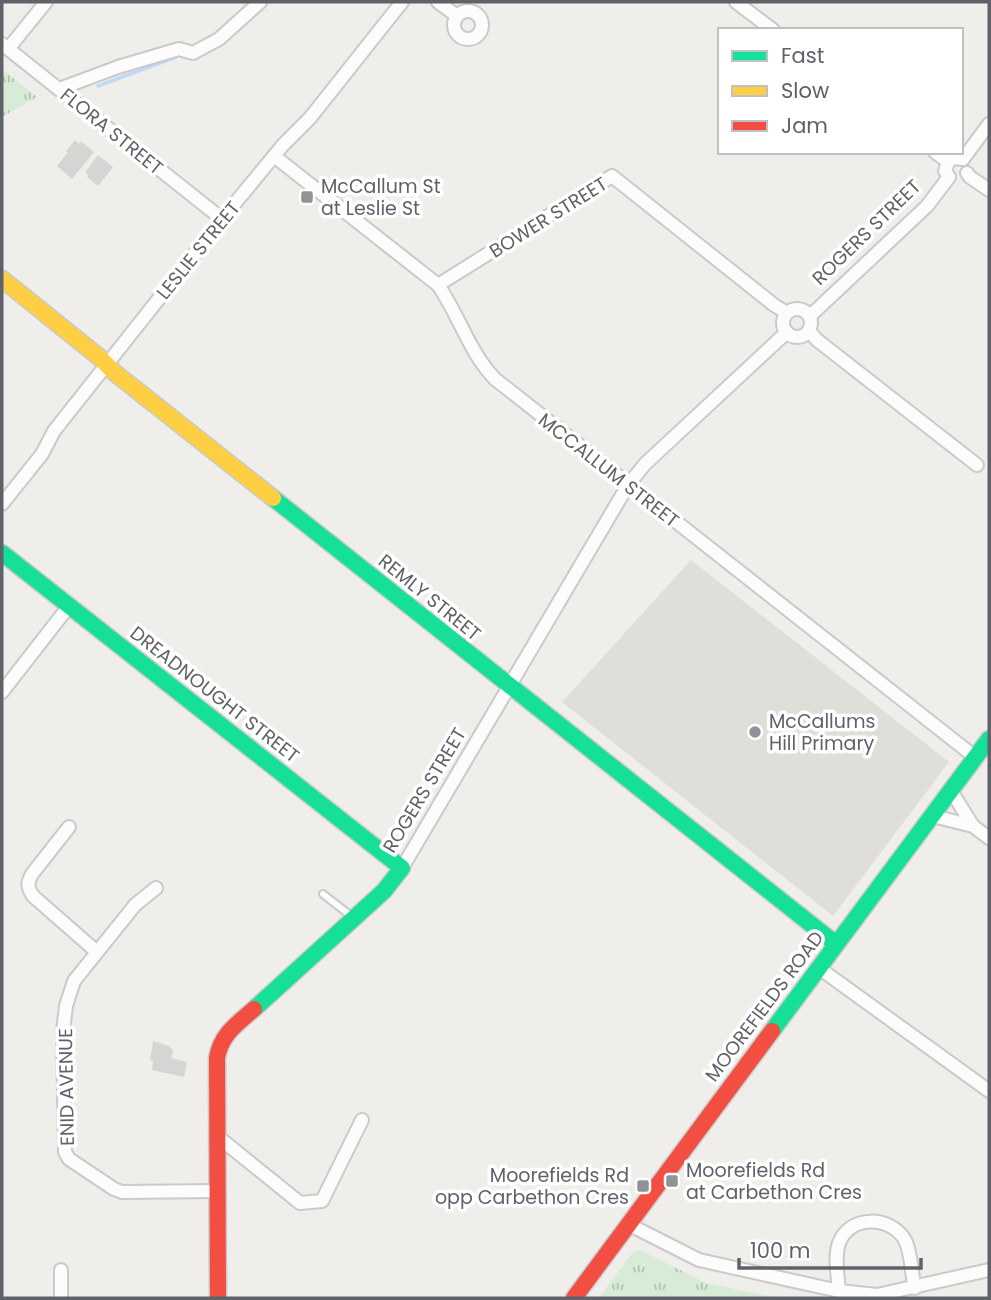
<svg xmlns="http://www.w3.org/2000/svg" width="991" height="1300" font-family="Poppins,sans-serif">
<style>
.education{fill:#dfded8}
.grass{fill:url(#grass-tufts)}
.lines{fill:none;stroke-linecap:round;stroke-linejoin:round}
.stream{stroke:#bfdaf8;stroke-width:3.5}
.building{fill:#d5d5d3}
.lane-casing{stroke:#cbcacb;stroke-width:10}
.street-casing{stroke:#cbcacb;stroke-width:16}
.fast-casing{stroke:#cacacb;stroke-width:19}
.slow-casing{stroke:#cacacb;stroke-width:19}
.jam-casing{stroke:#cacacb;stroke-width:19}
.lane{stroke:#fdfcfc;stroke-width:6}
.street{stroke:#fdfcfc;stroke-width:12}
.fast{stroke:#16e098;stroke-width:16}
.slow{stroke:#ffcf43;stroke-width:16}
.jam{stroke:#f24e42;stroke-width:16}
.poi-dot{fill:#919396;stroke:#fff;stroke-width:2.5}
.labels{text-anchor:middle;stroke-width:7;stroke-linejoin:round;paint-order:stroke}
.street-label{font-size:19px;fill:#5f6268;stroke:#fff}
.poi-label{font-size:19px;fill:#5f6268;stroke:#fff;text-anchor:start}
</style>
<defs>
<pattern id="grass-tufts" width="24" height="20" patternUnits="userSpaceOnUse" patternTransform="scale(1.75)"><rect width="24" height="20" fill="#d8ebd7"/><path d="M3 7l-1-3M5 7V3M7 7l1-3M15 17l-1-3M17 17v-4M19 17l1-3" fill="none" stroke="#b2c2b2"/></pattern>
</defs>
<rect width="100%" height="100%" fill="#efeeea"/>
<polygon class="education" points="691,560 949,762 833,916 562,702"/>
<g class="grass">
<polygon points="2,69 37,97 2,117"/>
<polygon points="640,1250 706,1283 777,1298 599,1298 633,1252"/>
</g>
<g class="lines">
<polyline class="stream" points="98,86 176,57"/>
</g>
<g class="building">
<polygon points="75,140 79,144 81,141 94,152 72,179 57,166 68,152 66,151"/>
<polygon points="98,155 113,167 98,186 87,177 88,176 86,171"/>
<polygon points="153,1041 169,1046 173,1050 171,1058 187,1062 184,1077 152,1070 153,1061 150,1060"/>
</g>
<g class="lines">
<defs>
<polyline id="lane" points="323,894 351,916"/>
<g id="street">
<polyline points="438,2 457,16"/>
<polyline points="736,2 773,30"/>
<circle cx="468" cy="25" r="14"/>
<polyline points="2,44 222,219"/>
<polyline points="8,49 46,2"/>
<polyline points="59,89 118,67 179,49 193,53 219,39 260,2"/>
<polyline points="935,152 948,162"/>
<path d="M274 156 438 285C459 315 469 352 495 379L975 757"/>
<polyline points="963,159 989,124"/>
<polyline points="967,173 970,177 989,190"/>
<polyline points="949,177 945,171 948,162 953,158 963,159"/>
<polyline points="438,285 612,176 774,305 787,313"/>
<circle cx="797" cy="323" r="14"/>
<polyline points="810,316 927,206 949,177"/>
<polyline points="809,331 817,340 977,465"/>
<polyline points="2,504 42,454 54,431 222,219 283,145 310,118 402,2"/>
<polyline points="2,692 69,606"/>
<polyline points="951,791 973,826 989,838"/>
<polyline points="933,816 973,826"/>
<path d="M69 827 32 874C27 883 27 887 33 896L97 952"/>
<polyline points="402,868 628,485 645,464 787,332"/>
<polyline points="156,888 135,905 74,981 66,1006 63,1031 65,1152 69,1159 114,1189 122,1192 218,1191"/>
<polyline points="819,968 989,1091"/>
<polyline points="217,1136 300,1203 322,1201 362,1120"/>
<polyline points="628,1224 699,1260 839,1291 877,1295 989,1270"/>
<polyline points="61,1270 61,1298"/>
<path d="M839 1291C838 1277 834 1257 839 1243 850 1214 891 1216 905 1240 912 1254 911 1273 915 1288"/>
</g>
<g id="fast">
<polyline points="273,498 836,944"/>
<polyline points="2,553 402,868 384,891 254,1009"/>
<polyline points="772,1031 989,739"/>
</g>
<polyline id="slow" points="2,279 99,357 115,373 273,498"/>
<g id="jam">
<path d="M218 1298 217 1058C221 1034 237 1024 254 1009"/>
<polyline points="574,1298 772,1031"/>
</g>
</defs>
<use href="#lane" class="lane-casing"/>
<use href="#street" class="street-casing"/>
<use href="#fast" class="fast-casing"/>
<use href="#slow" class="slow-casing"/>
<use href="#jam" class="jam-casing"/>
<use href="#lane" class="lane"/>
<use href="#street" class="street"/>
<use href="#fast" class="fast"/>
<use href="#slow" class="slow"/>
<use href="#jam" class="jam"/>
</g>
<g class="poi-dot">
<rect x="300" y="190" width="14" height="14" rx="3.5"/>
<circle cx="755" cy="732" r="7"/>
<rect x="665" y="1174" width="14" height="14" rx="3.5"/>
<rect x="636" y="1179" width="14" height="14" rx="3.5"/>
</g>
<g class="labels">
<g class="street-label">
<text transform="translate(112 131) rotate(39)" y="7">FLORA STREET</text>
<text transform="translate(548 217) rotate(-32)" y="7">BOWER STREET</text>
<text transform="translate(866 232) rotate(-44)" y="7">ROGERS STREET</text>
<text transform="translate(198 250) rotate(-51)" y="7">LESLIE STREET</text>
<text transform="translate(609 470) rotate(38)" y="7">MCCALLUM STREET</text>
<text transform="translate(430 597) rotate(39)" y="7">REMLY STREET</text>
<text transform="translate(215 694) rotate(38)" y="7">DREADNOUGHT STREET</text>
<text transform="translate(424 790) rotate(-59)" y="7">ROGERS STREET</text>
<text transform="translate(764 1006) rotate(-53)" y="7">MOOREFIELDS ROAD</text>
<text transform="translate(66 1087) rotate(-91)" y="7">ENID AVENUE</text>
</g>
<g class="poi-label">
<text x="321" y="193">McCallum St<tspan x="321" dy="22">at Leslie St</tspan></text>
<text x="769" y="728">McCallums<tspan x="769" dy="22">Hill Primary</tspan></text>
<text x="686" y="1177">Moorefields Rd<tspan x="686" dy="22">at Carbethon Cres</tspan></text>
<text x="629" y="1182" text-anchor="end">Moorefields Rd<tspan x="629" dy="22">opp Carbethon Cres</tspan></text>
</g>
</g>
<rect width="991" height="1300" fill="none" stroke="#5f6268" stroke-width="7"/>
<rect x="718" y="28" width="245" height="126" fill="#ffffff" stroke="#bfc0c3" stroke-width="2"/>
<rect x="732" y="51" width="35" height="10" fill="#16e098" stroke="#bfc0c3" stroke-width="2"/>
<text x="781" y="63" font-size="21" fill="#5f6268">Fast</text>
<rect x="732" y="86" width="35" height="10" fill="#ffcf43" stroke="#bfc0c3" stroke-width="2"/>
<text x="781" y="98" font-size="21" fill="#5f6268">Slow</text>
<rect x="732" y="121" width="35" height="10" fill="#f24e42" stroke="#bfc0c3" stroke-width="2"/>
<text x="781" y="133" font-size="21" fill="#5f6268">Jam</text>
<path d="M739 1258v10h182v-10" fill="none" stroke="#5f6268" stroke-width="3.5"/>
<text x="750" y="1258" font-size="21" fill="#5f6268" stroke="#ffffff" stroke-width="5" paint-order="stroke">100 m</text>
</svg>
